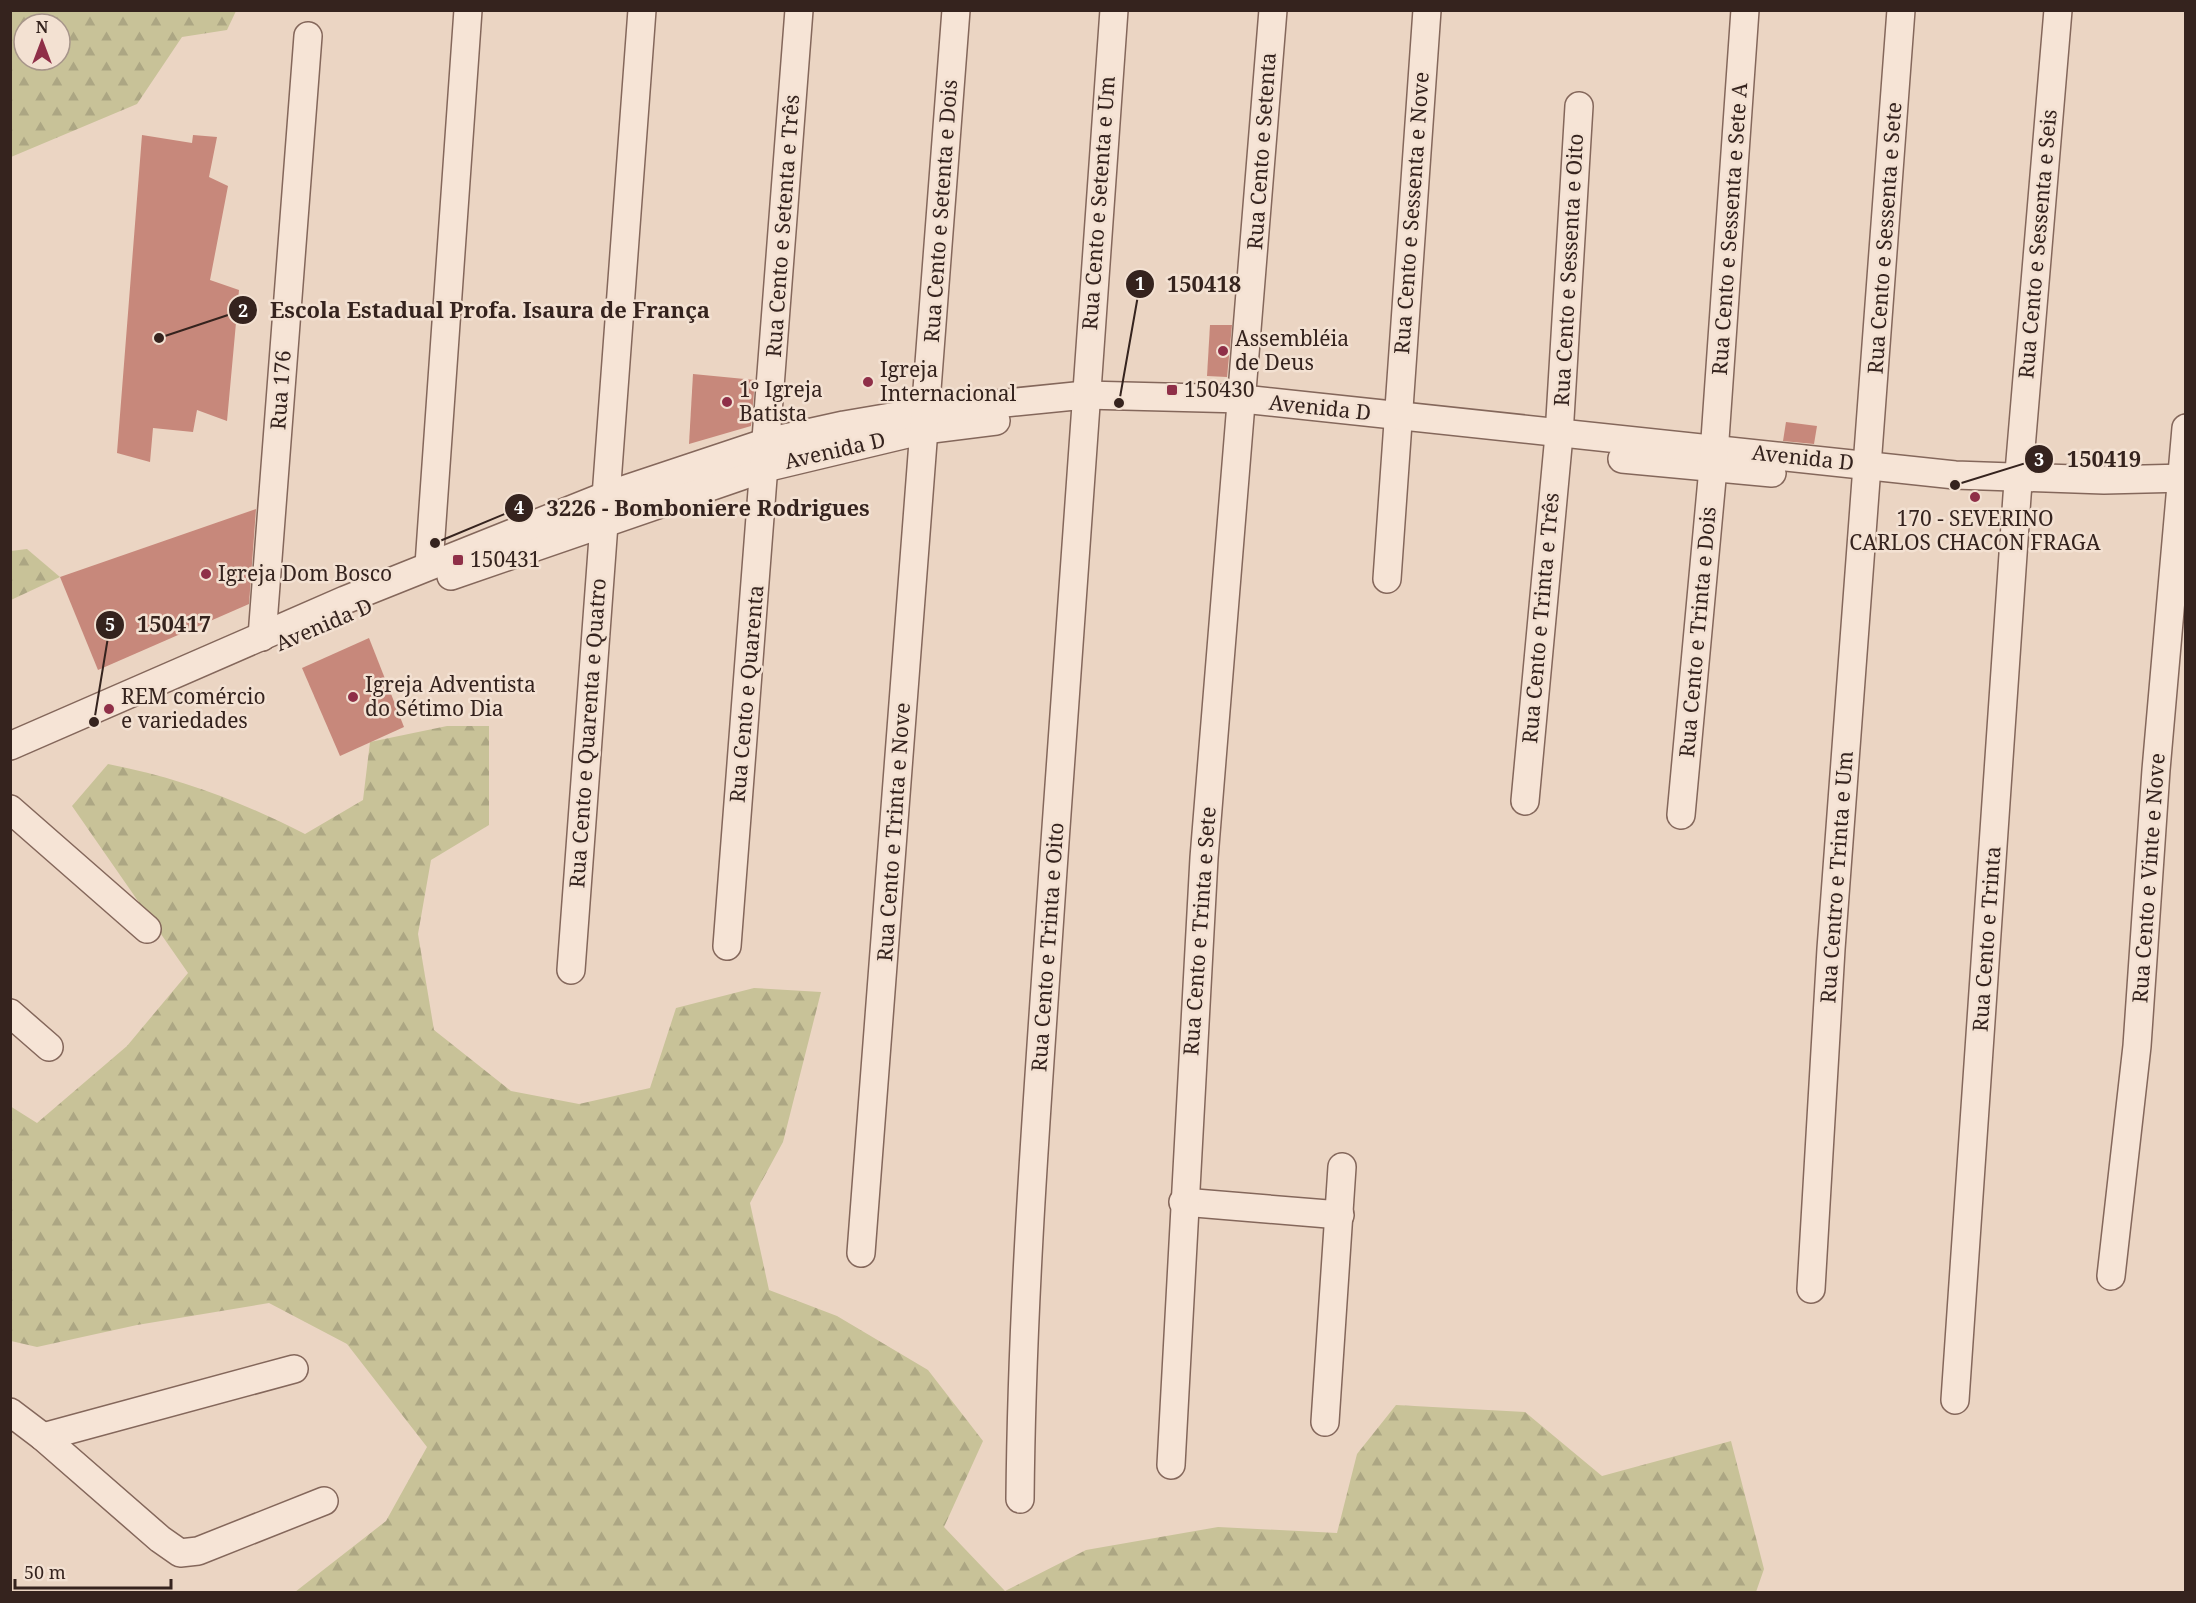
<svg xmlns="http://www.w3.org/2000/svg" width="2196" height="1603" font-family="'Noto Serif',serif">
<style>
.forest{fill:url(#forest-firs);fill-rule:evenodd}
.building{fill:#c7887b}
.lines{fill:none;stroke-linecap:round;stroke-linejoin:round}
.minor-casing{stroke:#84675b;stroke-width:30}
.minor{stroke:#f6e4d6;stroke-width:27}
.poi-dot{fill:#8f2f48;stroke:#f3e1d2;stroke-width:2}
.labels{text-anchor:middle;stroke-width:5;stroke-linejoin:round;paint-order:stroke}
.street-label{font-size:21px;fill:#35231e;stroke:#f3e1d2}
.poi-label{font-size:21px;fill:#35231e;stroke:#f3e1d2;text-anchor:start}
.leader{fill:none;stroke:#35231e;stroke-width:2}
.callout-dot{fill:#35231e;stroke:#f3e1d2;stroke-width:2}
.mark-label{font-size:18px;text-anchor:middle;font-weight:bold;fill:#fff}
.callout-label{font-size:22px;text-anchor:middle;font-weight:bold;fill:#35231e;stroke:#f3e1d2;stroke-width:5;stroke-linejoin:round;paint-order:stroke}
</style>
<defs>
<pattern id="forest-firs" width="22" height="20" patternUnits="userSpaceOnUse" patternTransform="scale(1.5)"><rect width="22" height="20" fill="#c8c298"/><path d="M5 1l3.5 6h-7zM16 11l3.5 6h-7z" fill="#aca683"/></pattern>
</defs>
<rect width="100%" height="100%" fill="#ebd5c3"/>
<g class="forest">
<path d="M11 10H236V11L227 30 182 37 137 104 11 157ZM24 24H60V60H24Z"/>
<polygon points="27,549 60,577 11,600 11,551"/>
<path d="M447 726H489V825L431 860 418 934 434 1030 511 1091 579 1104 650 1088 676 1008 754 988 821 992 783 1142 750 1203 769 1290 837 1316 928 1370 983 1441 944 1527 1005 1591 1086 1550 1218 1527 1337 1533 1357 1454 1396 1405 1525 1412 1602 1476 1731 1441 1764 1569 1756 1592H295L386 1521 427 1447 347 1344 269 1303 137 1325 37 1347 11 1341 10 1106 37 1123 127 1046 188 973 72 806 108 764C180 778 240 801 305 834L363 800 370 742Z"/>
</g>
<g class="building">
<polygon points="142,135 192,143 193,135 217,137 209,177 228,186 210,280 239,290 227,421 197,410 193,432 153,428 150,462 117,453"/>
<polygon points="1210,325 1232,325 1227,377 1207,376"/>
<polygon points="693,374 755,380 751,426 689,444"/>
<polygon points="1786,422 1817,426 1814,444 1783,441"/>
<polygon points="256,509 249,604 98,670 60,577"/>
<polygon points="369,638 404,727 340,756 302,668"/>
</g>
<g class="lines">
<defs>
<g id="minor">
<polyline points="1622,459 1772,473"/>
<polyline points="429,565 468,10"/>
<polyline points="451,576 765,468 924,430 996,421"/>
<polyline points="1387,579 1427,10"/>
<polyline points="262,637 308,36"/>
<polyline points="10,746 345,600 605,496 767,442 844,425 926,411 1085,395 1243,399 1955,475 2104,480 2186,478"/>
<polyline points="1525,801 1559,435 1579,106"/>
<polyline points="10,809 147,929"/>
<polyline points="1681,815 1713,468 1745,10"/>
<polyline points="727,946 799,10"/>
<polyline points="571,970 642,10"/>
<polyline points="10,1013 49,1047"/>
<polyline points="1183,1202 1340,1215"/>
<polyline points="861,1253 956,10"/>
<polyline points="2111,1276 2137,1046 2156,770 2186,428"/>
<polyline points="1811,1289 1831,949 1901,10"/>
<polyline points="1955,1400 2017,496 2058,10"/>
<polyline points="10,1412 43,1437 160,1539 180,1553 198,1551 324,1501"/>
<polyline points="1325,1422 1342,1167"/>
<polyline points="43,1437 294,1369"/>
<polyline points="1171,1465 1204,858 1273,10"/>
<path d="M1020 1499C1022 1289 1039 1080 1053 870 1072 584 1092 297 1114 10"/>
</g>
</defs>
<use href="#minor" class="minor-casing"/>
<use href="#minor" class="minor"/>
</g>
<g class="poi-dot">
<circle cx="1223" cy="351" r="6"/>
<circle cx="868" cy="382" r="6"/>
<rect x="1166" y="384" width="12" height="12" rx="3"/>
<circle cx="727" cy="402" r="6"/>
<circle cx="1975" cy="497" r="6"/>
<rect x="452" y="554" width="12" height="12" rx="3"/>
<circle cx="206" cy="574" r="6"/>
<circle cx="353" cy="697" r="6"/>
<circle cx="109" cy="709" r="6"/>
</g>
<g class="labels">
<g class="street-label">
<text transform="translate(1262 151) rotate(-86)" y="7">Rua Cento e Setenta</text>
<text transform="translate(1099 203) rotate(-86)" y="7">Rua Cento e Setenta e Um</text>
<text transform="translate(941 211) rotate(-86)" y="7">Rua Cento e Setenta e Dois</text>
<text transform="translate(1412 213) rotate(-86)" y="7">Rua Cento e Sessenta e Nove</text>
<text transform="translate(783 226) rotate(-86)" y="7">Rua Cento e Setenta e Três</text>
<text transform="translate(1730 229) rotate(-86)" y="7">Rua Cento e Sessenta e Sete A</text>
<text transform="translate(1885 238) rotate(-86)" y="7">Rua Cento e Sessenta e Sete</text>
<text transform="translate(2038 244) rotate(-85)" y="7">Rua Cento e Sessenta e Seis</text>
<text transform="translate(1569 270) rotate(-87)" y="7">Rua Cento e Sessenta e Oito</text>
<text transform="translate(281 390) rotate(-86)" y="7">Rua 176</text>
<text transform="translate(1320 408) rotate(6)" y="7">Avenida D</text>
<text transform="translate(835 451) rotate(-13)" y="7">Avenida D</text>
<text transform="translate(1803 458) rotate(6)" y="7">Avenida D</text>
<text transform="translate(1541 618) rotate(-85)" y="7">Rua Cento e Trinta e Três</text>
<text transform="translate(324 625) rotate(-23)" y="7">Avenida D</text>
<text transform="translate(1698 632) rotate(-85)" y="7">Rua Cento e Trinta e Dois</text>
<text transform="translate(747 694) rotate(-85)" y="7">Rua Cento e Quarenta</text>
<text transform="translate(588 733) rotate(-86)" y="7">Rua Cento e Quarenta e Quatro</text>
<text transform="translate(894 832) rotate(-86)" y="7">Rua Cento e Trinta e Nove</text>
<text transform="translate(1837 877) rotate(-86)" y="7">Rua Centro e Trinta e Um</text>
<text transform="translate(2149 878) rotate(-86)" y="7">Rua Cento e Vinte e Nove</text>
<text transform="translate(1200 931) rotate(-86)" y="7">Rua Cento e Trinta e Sete</text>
<text transform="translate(1987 939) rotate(-86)" y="7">Rua Cento e Trinta</text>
<text transform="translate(1048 947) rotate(-86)" y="7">Rua Cento e Trinta e Oito</text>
</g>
<g class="poi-label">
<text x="1235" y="346">Assembléia<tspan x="1235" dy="24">de Deus</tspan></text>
<text x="880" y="377">Igreja<tspan x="880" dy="24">Internacional</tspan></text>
<text x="739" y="397">1º Igreja<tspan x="739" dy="24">Batista</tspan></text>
<text x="1184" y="397">150430</text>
<text x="1975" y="526" text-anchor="middle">170 - SEVERINO<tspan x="1975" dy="24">CARLOS CHACON FRAGA</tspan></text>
<text x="470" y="567">150431</text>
<text x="218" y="581">Igreja Dom Bosco</text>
<text x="365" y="692">Igreja Adventista<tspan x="365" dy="24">do Sétimo Dia</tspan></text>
<text x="121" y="704">REM comércio<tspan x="121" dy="24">e variedades</tspan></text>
</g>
</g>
<path class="leader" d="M1119 403L1140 284M159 338L243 310M1955 485L2039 459M435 543L519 508M94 722L110 625"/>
<g class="callout-dot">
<circle cx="1119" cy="403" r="6"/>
<circle cx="159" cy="338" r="6"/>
<circle cx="1955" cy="485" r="6"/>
<circle cx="435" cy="543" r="6"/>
<circle cx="94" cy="722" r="6"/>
<circle cx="1140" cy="284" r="15"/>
<circle cx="243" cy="310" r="15"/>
<circle cx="2039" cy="459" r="15"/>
<circle cx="519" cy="508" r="15"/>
<circle cx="110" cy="625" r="15"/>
</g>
<g class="mark-label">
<text x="1140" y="290">1</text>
<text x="243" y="317">2</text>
<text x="2039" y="466">3</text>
<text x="519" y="514">4</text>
<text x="110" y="631">5</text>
</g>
<g class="callout-label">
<text x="1204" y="292">150418</text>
<text x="490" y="318">Escola Estadual Profa. Isaura de França</text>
<text x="2104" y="467">150419</text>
<text x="708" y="516">3226 - Bomboniere Rodrigues</text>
<text x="174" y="632">150417</text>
</g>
<rect width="2196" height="1603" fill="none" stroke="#35231e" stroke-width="24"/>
<g transform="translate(42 42)"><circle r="28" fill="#f3e1d2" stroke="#a7958a" stroke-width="1.5"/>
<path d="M0-4.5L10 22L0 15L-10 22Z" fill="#8f2f48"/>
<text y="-9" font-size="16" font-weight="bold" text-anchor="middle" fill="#35231e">N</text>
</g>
<path d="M15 1579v9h156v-9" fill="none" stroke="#35231e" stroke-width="3"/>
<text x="24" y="1579" font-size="18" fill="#35231e" stroke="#f3e1d2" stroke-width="4.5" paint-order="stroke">50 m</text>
</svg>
